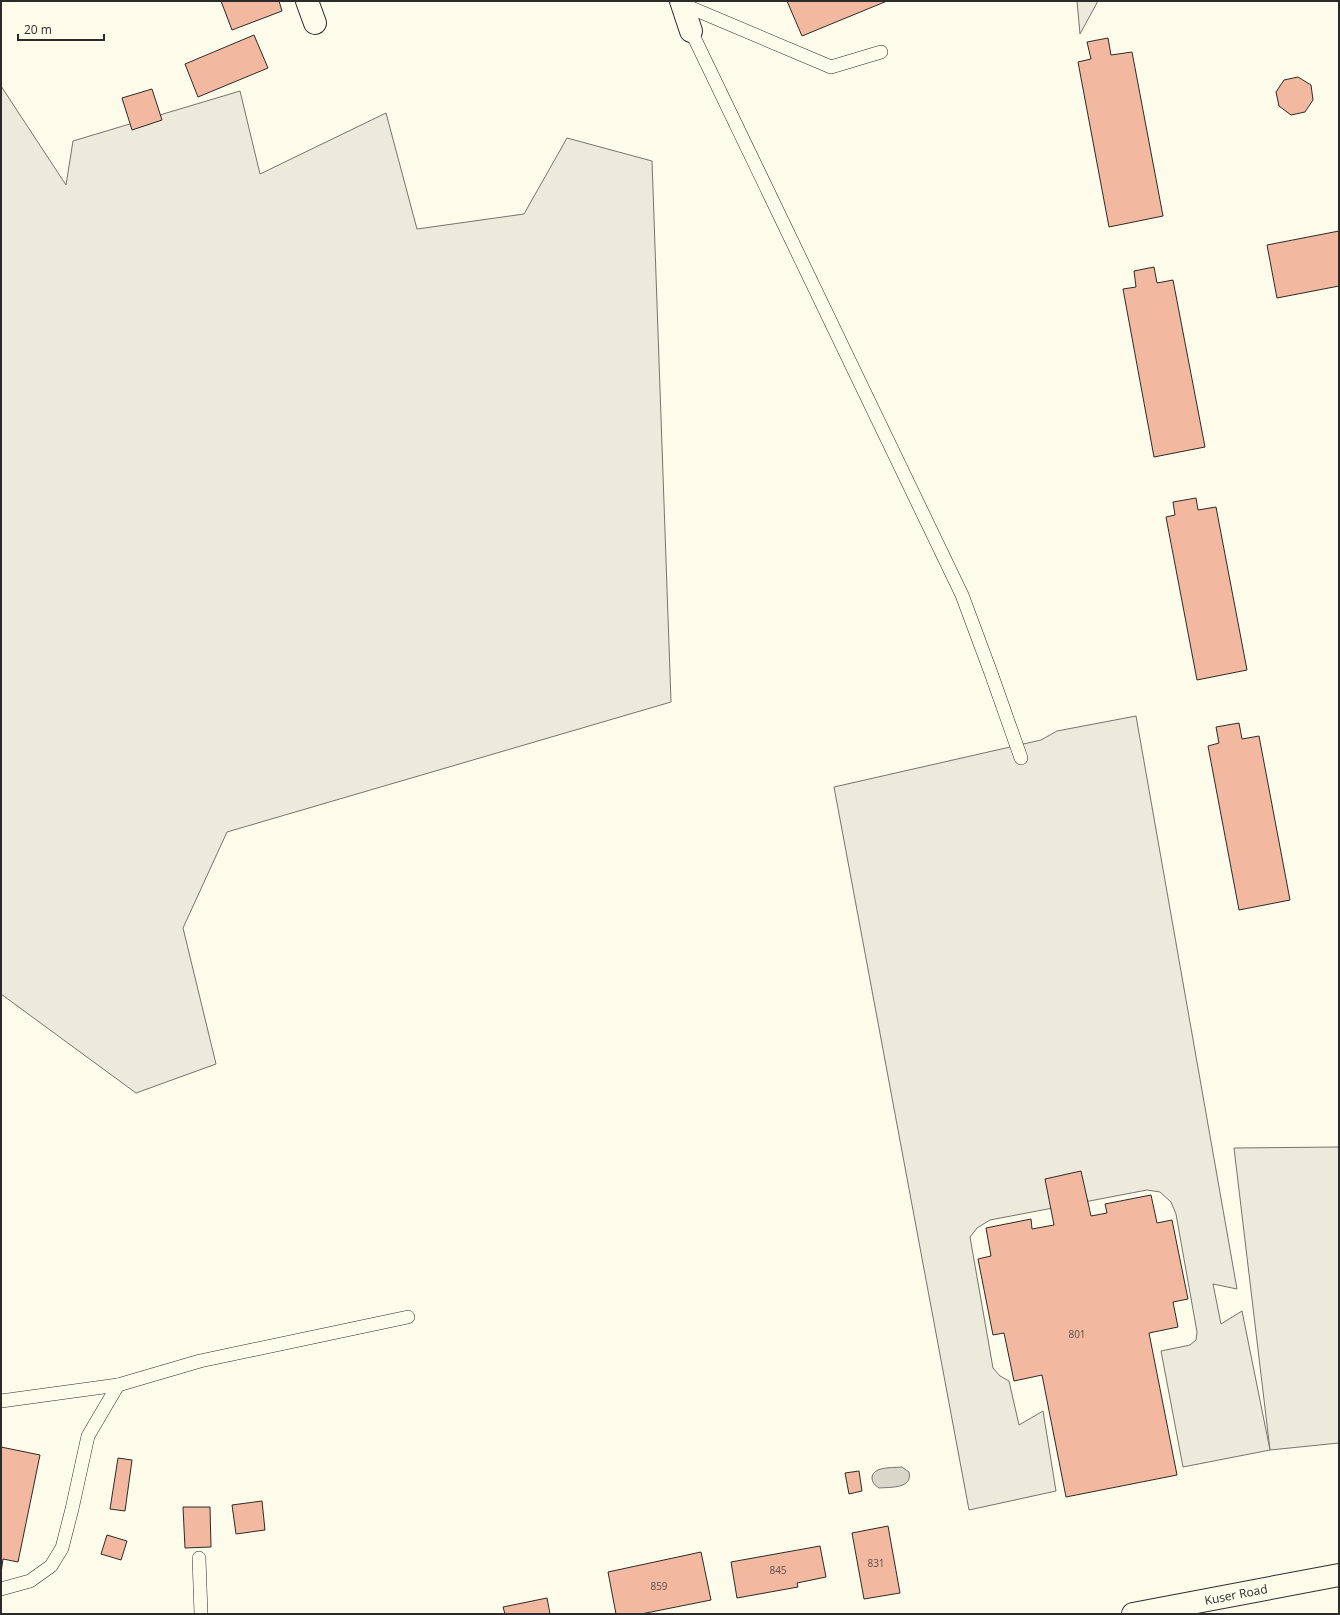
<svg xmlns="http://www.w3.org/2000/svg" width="1340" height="1615" font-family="'Open Sans',sans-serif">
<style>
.green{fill:#ecebdb;stroke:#74746e}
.parking{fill:#eceadb;stroke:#74746e}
.water{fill:#d8d7c9;stroke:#74746e}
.building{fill:#f2b8a0;stroke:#2b2b2b}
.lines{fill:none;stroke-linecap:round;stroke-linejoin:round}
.lane-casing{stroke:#2b2b2b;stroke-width:14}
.street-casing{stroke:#2b2b2b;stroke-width:24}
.secondary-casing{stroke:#2b2b2b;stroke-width:24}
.lane{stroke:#fdfbea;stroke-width:13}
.street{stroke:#fdfbea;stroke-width:22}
.secondary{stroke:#fdfbea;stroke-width:22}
.labels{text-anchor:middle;stroke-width:3;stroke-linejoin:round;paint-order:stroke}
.number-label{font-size:10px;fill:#5d4e48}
.street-label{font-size:12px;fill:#2b2b2b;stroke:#fdfbea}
</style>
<rect width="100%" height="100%" fill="#fdfbea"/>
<g class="green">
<polygon points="1077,1 1098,1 1080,34"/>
<polygon points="1,86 66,185 73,141 240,91 260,174 386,113 417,229 524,214 567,138 652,161 671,702 227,832 183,928 216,1064 136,1093 1,994"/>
<polygon points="1339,1147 1339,1443 1270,1450 1234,1148"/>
</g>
<polygon class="parking" points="1136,716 1237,1289 1213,1284 1221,1324 1242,1311 1270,1450 1183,1467 1161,1351 1190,1345 1196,1340 1197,1332 1176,1214 1171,1202 1160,1192 1147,1190 990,1220 977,1228 970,1237 993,1368 1000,1376 1009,1381 1019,1425 1043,1411 1056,1491 969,1510 834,787 1041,740 1057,731"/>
<path class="water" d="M902 1467 909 1472C913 1489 890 1487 879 1488 875 1485 872 1483 872 1477 874 1466 893 1468 902 1467Z"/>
<g class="building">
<polygon points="221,1 279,1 282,11 232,30"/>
<polygon points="787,1 887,1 802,36"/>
<polygon points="254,35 268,68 198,97 185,64"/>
<polygon points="1108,38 1111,55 1132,52 1163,216 1109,227 1078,62 1091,59 1087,42"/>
<polygon points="1298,77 1311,85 1313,100 1305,112 1291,115 1279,106 1276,92 1284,80"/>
<polygon points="152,89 162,120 132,130 122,98"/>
<polygon points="1339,231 1339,286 1277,298 1267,245"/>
<polygon points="1154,267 1157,283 1173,280 1205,447 1154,457 1123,289 1136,287 1134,271"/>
<polygon points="1196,498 1198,510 1216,507 1247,670 1197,680 1166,517 1175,515 1173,502"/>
<polygon points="1239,723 1242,739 1259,736 1290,900 1239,910 1208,746 1219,743 1216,727"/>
<polygon points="1081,1171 1091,1216 1107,1213 1105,1204 1151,1195 1157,1223 1172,1220 1188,1299 1173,1302 1178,1327 1149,1333 1177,1475 1066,1497 1042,1375 1014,1381 1004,1333 993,1335 978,1259 991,1256 986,1228 1031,1219 1032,1229 1054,1225 1045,1179"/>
<polygon points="1,1447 40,1455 18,1562 3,1559 1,1573"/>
<polygon points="118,1458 132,1460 125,1511 110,1509"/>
<polygon points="859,1471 862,1491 849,1494 845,1473"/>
<polygon points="262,1501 265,1530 236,1534 232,1505"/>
<polygon points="183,1507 210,1507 211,1547 185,1548"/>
<polygon points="888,1526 900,1593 864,1599 852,1533"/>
<polygon points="107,1535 127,1541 121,1560 101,1554"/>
<polygon points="820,1546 826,1577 797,1583 798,1587 737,1598 731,1562"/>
<polygon points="701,1552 711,1600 641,1614 616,1614 608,1572"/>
<polygon points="547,1598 550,1614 505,1614 503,1607"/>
</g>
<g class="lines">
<defs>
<g id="lane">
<polyline points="682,4 831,67 881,52"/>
<polyline points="691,31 962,595 991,673 1021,758"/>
<polyline points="1,1401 118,1385"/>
<polyline points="199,1558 201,1614"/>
<polyline points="1,1589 30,1581 51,1566 62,1548 72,1509 88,1436 118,1385 200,1361 408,1317"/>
</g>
<g id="street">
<polyline points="307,1 315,23"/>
<polyline points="681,1 691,31"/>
</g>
<polyline id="secondary" points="1133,1614 1339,1575"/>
</defs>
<use href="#lane" class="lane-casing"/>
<use href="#street" class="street-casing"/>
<use href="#secondary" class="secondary-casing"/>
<use href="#lane" class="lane"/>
<use href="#street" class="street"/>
<use href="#secondary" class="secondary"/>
</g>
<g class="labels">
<g class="number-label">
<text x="1077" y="1338">801</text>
<text x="876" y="1567">831</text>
<text x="778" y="1574">845</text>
<text x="659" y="1590">859</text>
</g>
<g class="street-label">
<text transform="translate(1236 1595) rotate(-11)" y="4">Kuser Road</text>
</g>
</g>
<rect width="1340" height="1615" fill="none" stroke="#2b2b2b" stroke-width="4"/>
<path d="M18 34v6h86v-6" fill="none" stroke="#2b2b2b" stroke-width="2"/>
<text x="24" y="34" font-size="12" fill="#2b2b2b" stroke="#fdfbea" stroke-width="3" paint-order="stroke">20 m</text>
</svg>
